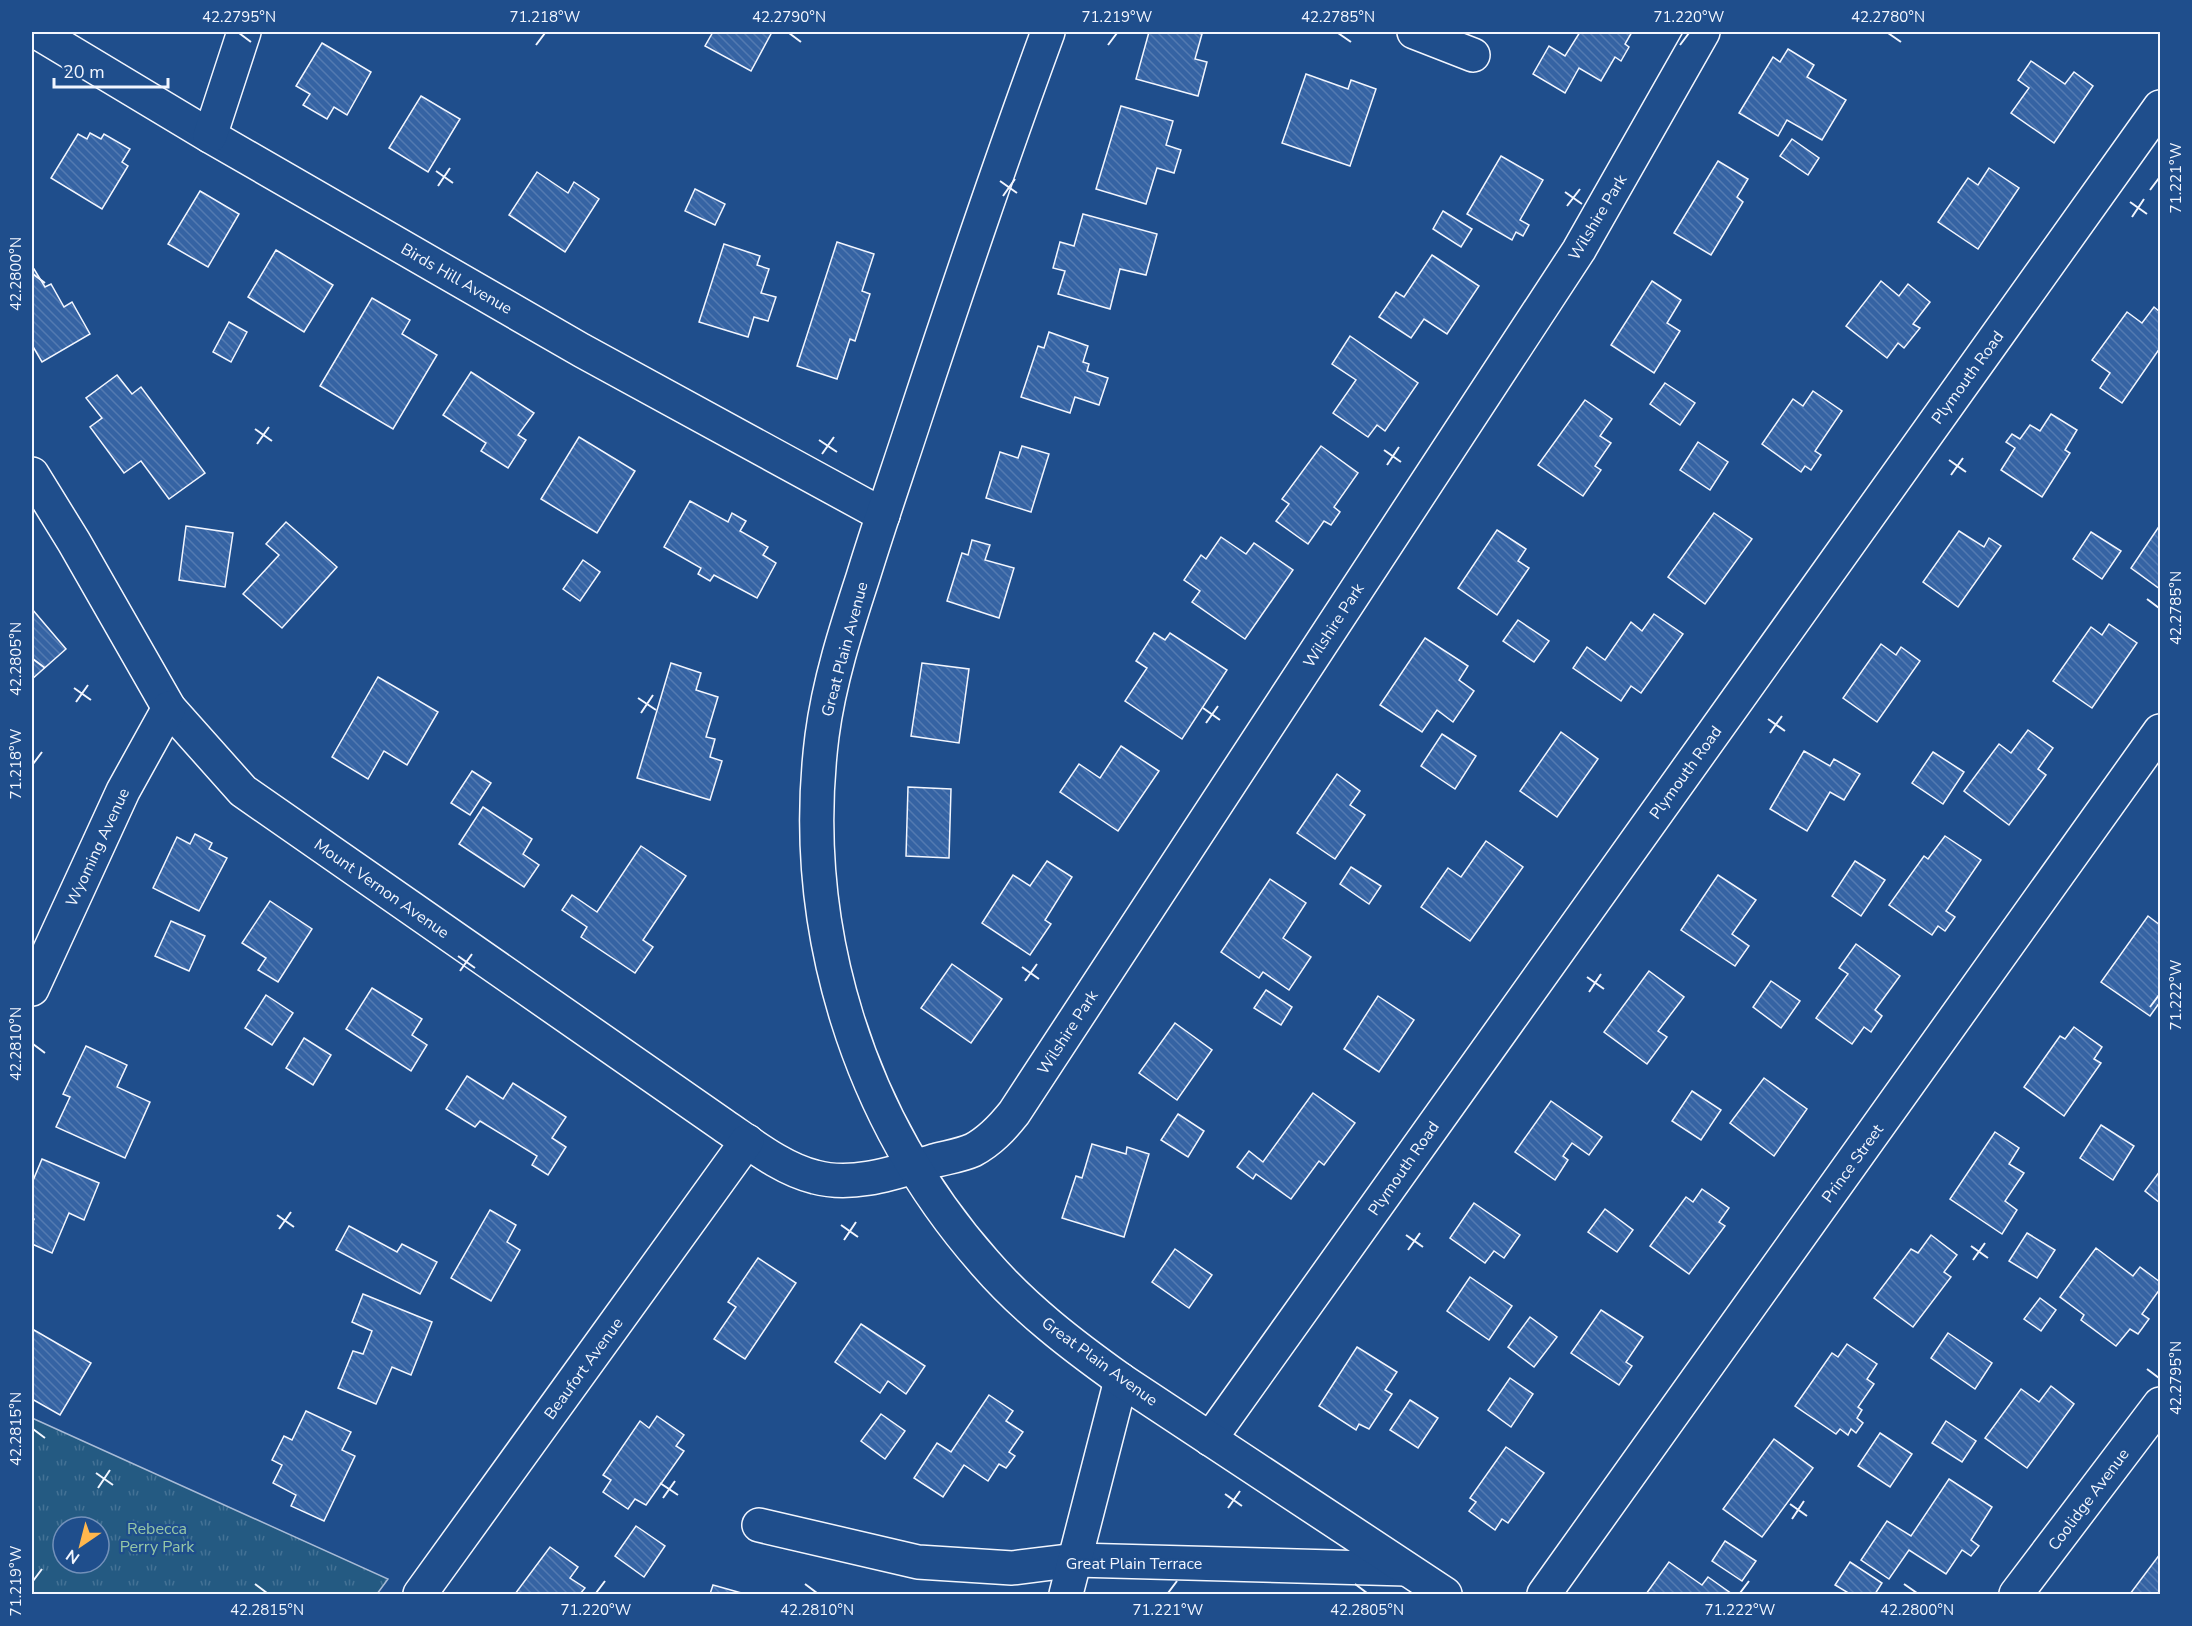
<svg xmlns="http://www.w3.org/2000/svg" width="2192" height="1626" font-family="'Nunito Sans',sans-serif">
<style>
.grass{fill:url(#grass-tufts);stroke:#a8bbd7;stroke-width:1.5;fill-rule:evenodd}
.building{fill:url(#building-back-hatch);stroke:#f2f6ff;stroke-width:1.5}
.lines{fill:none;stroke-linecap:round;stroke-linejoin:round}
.minor-casing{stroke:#f2f6ff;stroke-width:36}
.secondary-casing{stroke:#f2f6ff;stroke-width:36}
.minor{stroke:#1f4e8c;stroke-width:33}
.secondary{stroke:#1f4e8c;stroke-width:33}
.ticks{fill:none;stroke:#f2f6ff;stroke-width:2}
.labels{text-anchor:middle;stroke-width:4.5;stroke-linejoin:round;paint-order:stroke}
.street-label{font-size:16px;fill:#f2f6ff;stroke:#1f4e8c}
.park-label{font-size:16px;fill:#97c8a6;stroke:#1f4e8c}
.neatline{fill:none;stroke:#f2f6ff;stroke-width:2}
.ticks-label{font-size:15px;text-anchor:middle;fill:#f2f6ff}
</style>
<defs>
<pattern id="grass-tufts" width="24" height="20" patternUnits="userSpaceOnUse" patternTransform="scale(1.5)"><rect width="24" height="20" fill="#245a82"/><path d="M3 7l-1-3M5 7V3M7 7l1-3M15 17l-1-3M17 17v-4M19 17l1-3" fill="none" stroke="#447295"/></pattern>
<pattern id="building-back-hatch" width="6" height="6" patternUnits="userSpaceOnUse" patternTransform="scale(1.5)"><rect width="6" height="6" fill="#3563a3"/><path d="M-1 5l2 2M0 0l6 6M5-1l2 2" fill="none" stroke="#537ab1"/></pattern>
</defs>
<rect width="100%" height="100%" fill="#1f4e8c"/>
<path class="grass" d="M32 1418 388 1579 377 1594H32ZM63 1527H99V1563H63Z"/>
<g class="building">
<polygon points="713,32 772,32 751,71 705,46"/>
<polygon points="1149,32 1194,32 1202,34 1195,59 1207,62 1198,96 1136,79"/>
<polygon points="1580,32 1632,32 1625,44 1629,47 1621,61 1615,57 1601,81 1579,68 1565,93 1533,74 1549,46 1565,56"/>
<polygon points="322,43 371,72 347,115 334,107 327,119 303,105 310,94 296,86"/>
<polygon points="1788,49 1814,65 1807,77 1846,100 1822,140 1787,120 1778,136 1739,113 1773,57 1780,62"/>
<polygon points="2031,61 2065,84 2074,72 2093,86 2054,143 2011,113 2029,88 2018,80"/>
<polygon points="1306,74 1348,89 1351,80 1376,89 1350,166 1282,143"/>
<polygon points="421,96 460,119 428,172 389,148"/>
<polygon points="1121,106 1173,121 1166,145 1181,150 1174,173 1157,168 1146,204 1096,189"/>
<polygon points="90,133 101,139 104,134 130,149 122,162 128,166 102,209 51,178 78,134 87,139"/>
<polygon points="1792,139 1819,158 1808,175 1780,156"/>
<polygon points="1501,156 1543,180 1520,220 1529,225 1523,236 1516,232 1512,240 1467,214"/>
<polygon points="1718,161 1748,179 1737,197 1743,202 1711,255 1674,233"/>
<polygon points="1989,168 2019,188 1978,249 1938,222 1968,178 1978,185"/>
<polygon points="537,172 568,193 574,182 599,199 565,252 509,215"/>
<polygon points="695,189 725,204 715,225 685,211"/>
<polygon points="200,191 239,214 208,267 168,244"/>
<polygon points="1443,211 1472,229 1461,247 1433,229"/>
<polygon points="1083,214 1157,234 1146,275 1120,269 1110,309 1058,294 1065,271 1053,268 1060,242 1074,246"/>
<polygon points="837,242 874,254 862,291 870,294 855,341 850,339 837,379 797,366"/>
<polygon points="724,244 760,256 757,265 769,269 761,293 776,297 768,321 754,317 748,337 699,322"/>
<polygon points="276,250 333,285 304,332 248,297"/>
<polygon points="1432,255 1479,286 1447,334 1424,319 1411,338 1379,317 1396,292 1404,297"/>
<polygon points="34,269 45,287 51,284 64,307 72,302 90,334 42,362 32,345 32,270"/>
<polygon points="1652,281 1681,300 1667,323 1680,331 1654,373 1611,345"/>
<polygon points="1881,281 1899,296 1908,284 1930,302 1913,324 1920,328 1904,348 1898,343 1887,358 1846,326"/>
<polygon points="372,298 410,320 402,334 437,355 393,429 320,386"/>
<polygon points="2154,307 2160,312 2160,348 2122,403 2100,388 2110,373 2092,360 2127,312 2142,323"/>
<polygon points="229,322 247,332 231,362 213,352"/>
<polygon points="1049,332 1088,346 1083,362 1089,364 1087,371 1108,378 1099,405 1075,397 1070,413 1021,397 1038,346 1044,348"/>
<polygon points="1350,336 1418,383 1385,431 1377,425 1368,437 1333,413 1356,380 1332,364"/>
<polygon points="471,372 534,413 518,435 526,440 508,468 481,451 486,443 443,415"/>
<polygon points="117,375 132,394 141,387 205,473 169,499 141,461 124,473 90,427 102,418 86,398"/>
<polygon points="1665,383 1695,403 1680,425 1650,404"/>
<polygon points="1813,391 1842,411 1815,451 1821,455 1811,470 1805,466 1801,472 1762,444 1793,399 1803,406"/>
<polygon points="1585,400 1612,419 1600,436 1611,443 1595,466 1601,470 1583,496 1538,465"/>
<polygon points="2051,414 2077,430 2065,450 2070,453 2042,497 2001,470 2015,448 2006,442 2012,434 2020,439 2030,425 2040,431"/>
<polygon points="579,437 635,471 597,533 541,499"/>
<polygon points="1698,442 1728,462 1710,490 1680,470"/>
<polygon points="1022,446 1049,454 1031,512 986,498 1000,452 1018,458"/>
<polygon points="1321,446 1358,473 1334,507 1340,512 1331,525 1324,521 1308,544 1276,521 1289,504 1282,499"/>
<polygon points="690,501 728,522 732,513 746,521 740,531 768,547 763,555 776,563 757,598 714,575 710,581 698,574 701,568 664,547"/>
<polygon points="1714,513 1752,539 1705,604 1668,577"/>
<polygon points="286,522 337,567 282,628 243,594 279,555 266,544"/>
<polygon points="2160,525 2160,589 2131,568"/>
<polygon points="186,526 233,533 225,587 179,580"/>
<polygon points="1497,530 1526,549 1518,561 1529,568 1497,615 1458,588"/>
<polygon points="1959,531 1984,547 1989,538 2001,546 1958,607 1923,582"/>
<polygon points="2091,532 2121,551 2102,579 2073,559"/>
<polygon points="1221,537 1246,554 1254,543 1293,570 1245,639 1192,602 1200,591 1184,580 1201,555 1206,559"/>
<polygon points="972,540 990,545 985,560 1014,568 999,618 947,601 962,553 968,555"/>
<polygon points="583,560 600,572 580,601 563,589"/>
<polygon points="32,609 66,649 32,679"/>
<polygon points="1654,614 1683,634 1641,693 1631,686 1621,701 1573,668 1587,647 1605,660 1631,622 1642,631"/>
<polygon points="1518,620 1549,641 1534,662 1503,641"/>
<polygon points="2109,624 2137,643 2092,708 2053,681 2091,627 2102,635"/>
<polygon points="1154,633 1165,640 1170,633 1227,670 1182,739 1125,701 1147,668 1136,661"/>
<polygon points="1425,638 1468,666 1459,680 1474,691 1453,722 1437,710 1422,732 1380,705"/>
<polygon points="1881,644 1896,655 1901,647 1920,661 1877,722 1843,698"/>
<polygon points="671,663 701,673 696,690 718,697 706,737 715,739 710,757 722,761 710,800 637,778"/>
<polygon points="922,663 969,669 959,743 911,736"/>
<polygon points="378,677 438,712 407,765 384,751 368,779 332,757"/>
<polygon points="2028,730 2053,748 2038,769 2046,775 2009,825 1964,791 1999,744 2011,753"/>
<polygon points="1561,732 1598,759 1557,817 1520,791"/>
<polygon points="1442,734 1476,756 1455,789 1421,766"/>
<polygon points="1121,746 1159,771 1118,831 1060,792 1079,764 1100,778"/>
<polygon points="1804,751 1830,766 1834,759 1860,774 1844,800 1830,792 1807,831 1770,809"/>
<polygon points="1933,752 1964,772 1943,804 1912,783"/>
<polygon points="472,771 491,783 470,815 451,803"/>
<polygon points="1337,774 1360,791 1350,805 1365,815 1335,859 1297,833"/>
<polygon points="908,787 951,789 949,858 906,856"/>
<polygon points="483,807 532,839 523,854 539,865 524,887 459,844"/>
<polygon points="195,834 212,843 209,849 227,858 199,911 153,888 177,837 190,844"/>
<polygon points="1945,836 1981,860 1946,911 1955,917 1945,931 1938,926 1932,935 1889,905 1924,856 1928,859"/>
<polygon points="1486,841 1523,867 1470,941 1421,907 1448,868 1461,877"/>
<polygon points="641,846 686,876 643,940 653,947 635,973 581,937 587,927 562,910 572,895 597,912"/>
<polygon points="1047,861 1072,877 1045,920 1051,924 1030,955 982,923 1013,875 1030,886"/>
<polygon points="1855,861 1885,880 1861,916 1832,896"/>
<polygon points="1351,867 1381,886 1369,904 1340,884"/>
<polygon points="1718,875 1756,900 1732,934 1749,946 1735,966 1681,930"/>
<polygon points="1270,879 1306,903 1283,938 1311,957 1289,990 1263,972 1259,978 1221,952"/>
<polygon points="270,901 312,929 278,982 258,970 266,958 242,943"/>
<polygon points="2148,916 2160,925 2159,981 2160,1002 2150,1016 2101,982"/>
<polygon points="171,921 205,936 189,971 155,956"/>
<polygon points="1856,944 1900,976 1875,1010 1882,1016 1871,1032 1864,1027 1852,1044 1816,1018 1848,974 1839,968"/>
<polygon points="952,964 1002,999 971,1043 921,1008"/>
<polygon points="1649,971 1684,997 1658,1031 1667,1037 1647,1064 1604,1032"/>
<polygon points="1771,981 1800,1001 1781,1028 1753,1007"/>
<polygon points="372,988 422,1019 412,1035 427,1045 411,1071 346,1029"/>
<polygon points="1266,990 1292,1007 1281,1025 1254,1008"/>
<polygon points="266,995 293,1013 272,1045 245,1028"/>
<polygon points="1378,996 1414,1020 1379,1072 1344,1049"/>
<polygon points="1175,1023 1212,1050 1177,1100 1139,1073"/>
<polygon points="2074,1027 2102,1047 2094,1059 2101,1063 2064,1116 2024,1087 2060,1036 2065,1039"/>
<polygon points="304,1038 331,1055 313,1085 286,1068"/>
<polygon points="86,1046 127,1065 117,1087 150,1102 125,1158 56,1127 70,1097 63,1094"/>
<polygon points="467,1076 503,1099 513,1083 566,1117 552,1138 566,1147 548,1175 532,1165 537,1156 480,1121 475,1127 446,1109"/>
<polygon points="1764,1078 1807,1109 1774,1156 1730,1123"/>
<polygon points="1692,1091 1721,1110 1701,1140 1672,1121"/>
<polygon points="1313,1093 1355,1123 1324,1165 1319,1161 1291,1199 1256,1174 1253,1179 1237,1167 1249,1151 1263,1162"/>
<polygon points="1551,1101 1602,1137 1589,1155 1572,1143 1563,1156 1568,1160 1555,1180 1515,1152"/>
<polygon points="1178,1114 1204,1131 1188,1157 1161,1140"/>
<polygon points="2101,1125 2134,1146 2113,1180 2080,1158"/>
<polygon points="1995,1132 2019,1148 2009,1164 2024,1173 2005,1201 2017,1210 2002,1234 1950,1199"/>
<polygon points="1092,1144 1126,1154 1127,1147 1149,1154 1124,1237 1062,1218 1076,1176 1082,1178"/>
<polygon points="42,1159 99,1183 84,1220 69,1213 52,1253 32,1244 32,1224 34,1219 32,1218 32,1183"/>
<polygon points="2160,1171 2160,1203 2145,1191"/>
<polygon points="1702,1189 1729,1208 1719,1222 1725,1226 1689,1274 1650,1246 1686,1197 1693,1202"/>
<polygon points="1474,1203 1520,1235 1504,1258 1494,1251 1485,1263 1450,1238"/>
<polygon points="1605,1209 1633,1230 1617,1252 1588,1232"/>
<polygon points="490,1210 516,1225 507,1242 520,1250 491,1301 451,1278"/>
<polygon points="349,1226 397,1252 402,1244 437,1262 420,1294 336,1250"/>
<polygon points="2027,1233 2055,1250 2037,1278 2009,1261"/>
<polygon points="1931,1235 1957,1255 1944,1272 1951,1277 1913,1327 1874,1298 1911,1249 1918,1253"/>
<polygon points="2096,1248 2133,1276 2140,1267 2160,1282 2160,1289 2142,1314 2149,1319 2138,1334 2130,1329 2116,1346 2081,1320 2084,1315 2060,1297"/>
<polygon points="1175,1249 1212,1275 1189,1308 1152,1282"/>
<polygon points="758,1258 796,1283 745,1359 714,1339 736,1307 728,1302"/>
<polygon points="1470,1277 1512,1306 1489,1340 1447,1311"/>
<polygon points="363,1294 432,1322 411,1375 392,1367 376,1404 338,1388 353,1351 363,1354 372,1331 352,1322"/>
<polygon points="2040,1298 2056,1310 2041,1331 2024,1319"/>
<polygon points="1601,1310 1643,1337 1626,1362 1632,1366 1619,1385 1571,1353"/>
<polygon points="1530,1317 1557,1337 1534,1367 1508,1347"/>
<polygon points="861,1324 925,1366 906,1394 888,1381 880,1393 835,1362"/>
<polygon points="34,1330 91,1363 60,1415 32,1399 32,1334"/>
<polygon points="1948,1333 1992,1363 1975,1389 1931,1358"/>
<polygon points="1847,1344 1877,1364 1867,1379 1874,1384 1858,1407 1862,1410 1857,1418 1863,1423 1856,1433 1851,1429 1848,1435 1840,1429 1836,1434 1795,1406 1832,1353 1838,1357"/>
<polygon points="1357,1347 1397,1372 1385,1390 1392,1394 1369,1429 1359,1424 1356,1430 1319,1406"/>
<polygon points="1510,1378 1533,1394 1511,1427 1488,1410"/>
<polygon points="2051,1386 2074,1404 2027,1468 1985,1438 2021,1389 2039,1402"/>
<polygon points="989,1395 1013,1411 1006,1421 1023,1432 1009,1452 1015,1456 1006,1468 999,1464 988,1481 964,1465 943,1497 914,1478 937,1443 951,1452"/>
<polygon points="1410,1400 1438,1418 1418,1448 1390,1430"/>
<polygon points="306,1411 351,1432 342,1450 355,1456 324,1521 291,1506 296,1495 273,1483 282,1465 272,1460 284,1436 292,1440"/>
<polygon points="881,1414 905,1431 885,1459 861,1441"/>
<polygon points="657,1416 684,1435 676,1446 684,1451 646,1505 635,1499 628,1509 603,1492 611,1480 603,1475 640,1421 649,1428"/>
<polygon points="1946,1421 1976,1441 1962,1462 1932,1443"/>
<polygon points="1880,1433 1912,1454 1890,1487 1858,1466"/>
<polygon points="1774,1439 1813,1468 1762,1537 1723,1509"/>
<polygon points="1506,1447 1544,1473 1508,1523 1502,1519 1495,1530 1469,1511 1476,1502 1470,1498"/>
<polygon points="1949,1479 1992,1507 1971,1540 1979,1546 1971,1556 1962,1550 1946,1574 1909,1550 1889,1579 1861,1560 1887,1521 1911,1536"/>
<polygon points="636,1526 665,1546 644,1577 615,1556"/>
<polygon points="1725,1541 1756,1561 1742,1581 1712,1561"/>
<polygon points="550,1547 578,1567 570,1578 585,1588 580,1594 515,1594"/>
<polygon points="2160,1554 2160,1594 2130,1594"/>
<polygon points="1669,1562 1702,1585 1708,1577 1732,1594 1646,1594"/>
<polygon points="1850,1562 1882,1583 1875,1594 1850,1594 1835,1585"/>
<polygon points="713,1585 745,1594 710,1594"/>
</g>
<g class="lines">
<defs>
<g id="minor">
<polyline points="37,32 210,136 581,350 883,515"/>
<polyline points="1414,32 1473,55"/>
<polyline points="210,136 244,32"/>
<path d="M32 474 74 542 169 708 243 791 723 1125C751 1144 782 1169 815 1177 855 1188 899 1171 937 1160 949 1157 962 1155 973 1150 990 1141 1002 1128 1014 1113L1579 250 1703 32"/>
<polyline points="32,989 123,791 169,708"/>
<polyline points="1210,1439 2160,107"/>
<polyline points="759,1525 918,1562 1012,1568 1076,1560 1406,1569"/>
<polyline points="420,1594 747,1141"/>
<polyline points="1066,1594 1121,1380"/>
<polyline points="1544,1594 2160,731"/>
<polyline points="2016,1594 2160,1404"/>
</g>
<path id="secondary" d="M1048 32C1001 160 957 290 914 421 897 473 879 525 863 577 846 629 829 682 822 736 798 928 858 1119 985 1263 1025 1309 1072 1345 1121 1380L1445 1594"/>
</defs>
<use href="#minor" class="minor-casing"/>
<use href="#secondary" class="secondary-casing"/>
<use href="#minor" class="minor"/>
<use href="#secondary" class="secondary"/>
</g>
<path class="ticks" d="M239 33 251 42M789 33 801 42M1338 33 1351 42M1888 33 1901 42M536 45 545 33M1108 45 1117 33M1680 45 1689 33M436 171 453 183M1000 181 1017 193M438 186 450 168M2150 190 2159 178M1565 192 1582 204M1003 196 1015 179M2130 202 2147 214M1567 206 1580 189M2132 217 2144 199M33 274 45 283M255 429 272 441M819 440 837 452M257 444 269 427M1384 450 1401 462M822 454 834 437M1949 460 1966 472M1387 465 1399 447M1951 475 1963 458M2147 599 2159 608M33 659 45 668M74 688 91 700M638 698 656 710M76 702 88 685M1203 708 1220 720M641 713 653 695M1768 719 1785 731M1206 723 1218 706M1770 733 1782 716M33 764 42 752M458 956 475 968M1022 967 1039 979M460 971 472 954M1587 977 1604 989M1025 981 1037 964M1589 992 1601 974M2150 1007 2159 995M33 1044 45 1053M277 1215 294 1227M841 1225 858 1237M279 1229 291 1212M1406 1235 1423 1247M844 1240 856 1222M1971 1246 1988 1258M1408 1250 1420 1233M1973 1260 1985 1243M2147 1369 2159 1378M33 1429 45 1438M96 1473 113 1485M660 1483 678 1495M98 1488 110 1470M1225 1494 1242 1506M663 1498 675 1481M1790 1504 1807 1516M1228 1508 1240 1491M1792 1519 1804 1501M33 1581 42 1569M255 1584 267 1593M805 1584 817 1593M1355 1584 1367 1593M1904 1584 1917 1593M596 1593 605 1581M1168 1593 1177 1581M1740 1593 1749 1581"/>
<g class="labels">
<g class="street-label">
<text transform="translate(1597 217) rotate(-59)" y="6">Wilshire Park</text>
<text transform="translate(457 278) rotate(30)" y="6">Birds Hill Avenue</text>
<text transform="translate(1967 377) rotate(-54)" y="6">Plymouth Road</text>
<text transform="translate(1333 625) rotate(-57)" y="6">Wilshire Park</text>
<text transform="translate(844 649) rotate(-75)" y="6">Great Plain Avenue</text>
<text transform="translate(1685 772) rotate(-54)" y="6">Plymouth Road</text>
<text transform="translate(97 847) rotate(-65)" y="6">Wyoming Avenue</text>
<text transform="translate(382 888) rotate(35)" y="6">Mount Vernon Avenue</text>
<text transform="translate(1067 1032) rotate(-57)" y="6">Wilshire Park</text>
<text transform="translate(1852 1163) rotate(-54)" y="6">Prince Street</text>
<text transform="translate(1403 1168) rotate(-55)" y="6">Plymouth Road</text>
<text transform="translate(1100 1361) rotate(36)" y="6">Great Plain Avenue</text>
<text transform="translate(583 1368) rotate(-54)" y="6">Beaufort Avenue</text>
<text transform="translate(2088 1499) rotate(-53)" y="6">Coolidge Avenue</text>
<text x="1134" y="1569">Great Plain Terrace</text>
</g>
<g class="park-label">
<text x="157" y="1534">Rebecca<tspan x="157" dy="18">Perry Park</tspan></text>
</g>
</g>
<rect width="2192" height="1626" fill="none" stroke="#1f4e8c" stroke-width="66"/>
<g transform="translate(81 1545) rotate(215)"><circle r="28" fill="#1f4e8c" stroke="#7391ba" stroke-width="1.5"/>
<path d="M0-4.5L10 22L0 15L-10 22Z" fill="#ffb74d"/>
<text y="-9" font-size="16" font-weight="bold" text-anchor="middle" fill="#f2f6ff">N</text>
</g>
<path d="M54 78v9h114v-9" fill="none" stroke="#f2f6ff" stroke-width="3"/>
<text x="63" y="78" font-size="18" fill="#f2f6ff" stroke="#1f4e8c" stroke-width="4.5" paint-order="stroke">20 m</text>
<rect x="33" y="33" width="2126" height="1560" class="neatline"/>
<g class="ticks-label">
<text x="239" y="22">42.2795°N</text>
<text x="545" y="22">71.218°W</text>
<text x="789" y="22">42.2790°N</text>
<text x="1117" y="22">71.219°W</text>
<text x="1338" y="22">42.2785°N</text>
<text x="1689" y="22">71.220°W</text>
<text x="1888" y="22">42.2780°N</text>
<text transform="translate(2176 178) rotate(-90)" y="5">71.221°W</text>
<text transform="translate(16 274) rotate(-90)" y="5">42.2800°N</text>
<text transform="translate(2176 608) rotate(-90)" y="5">42.2785°N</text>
<text transform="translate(16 659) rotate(-90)" y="5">42.2805°N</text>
<text transform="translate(16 764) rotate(-90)" y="5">71.218°W</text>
<text transform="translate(2176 995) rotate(-90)" y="5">71.222°W</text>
<text transform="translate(16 1044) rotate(-90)" y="5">42.2810°N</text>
<text transform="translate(2176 1378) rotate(-90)" y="5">42.2795°N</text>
<text transform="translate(16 1429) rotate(-90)" y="5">42.2815°N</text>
<text transform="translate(16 1581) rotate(-90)" y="5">71.219°W</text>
<text x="267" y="1615">42.2815°N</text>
<text x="596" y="1615">71.220°W</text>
<text x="817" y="1615">42.2810°N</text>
<text x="1168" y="1615">71.221°W</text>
<text x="1367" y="1615">42.2805°N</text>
<text x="1740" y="1615">71.222°W</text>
<text x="1917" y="1615">42.2800°N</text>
</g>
</svg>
